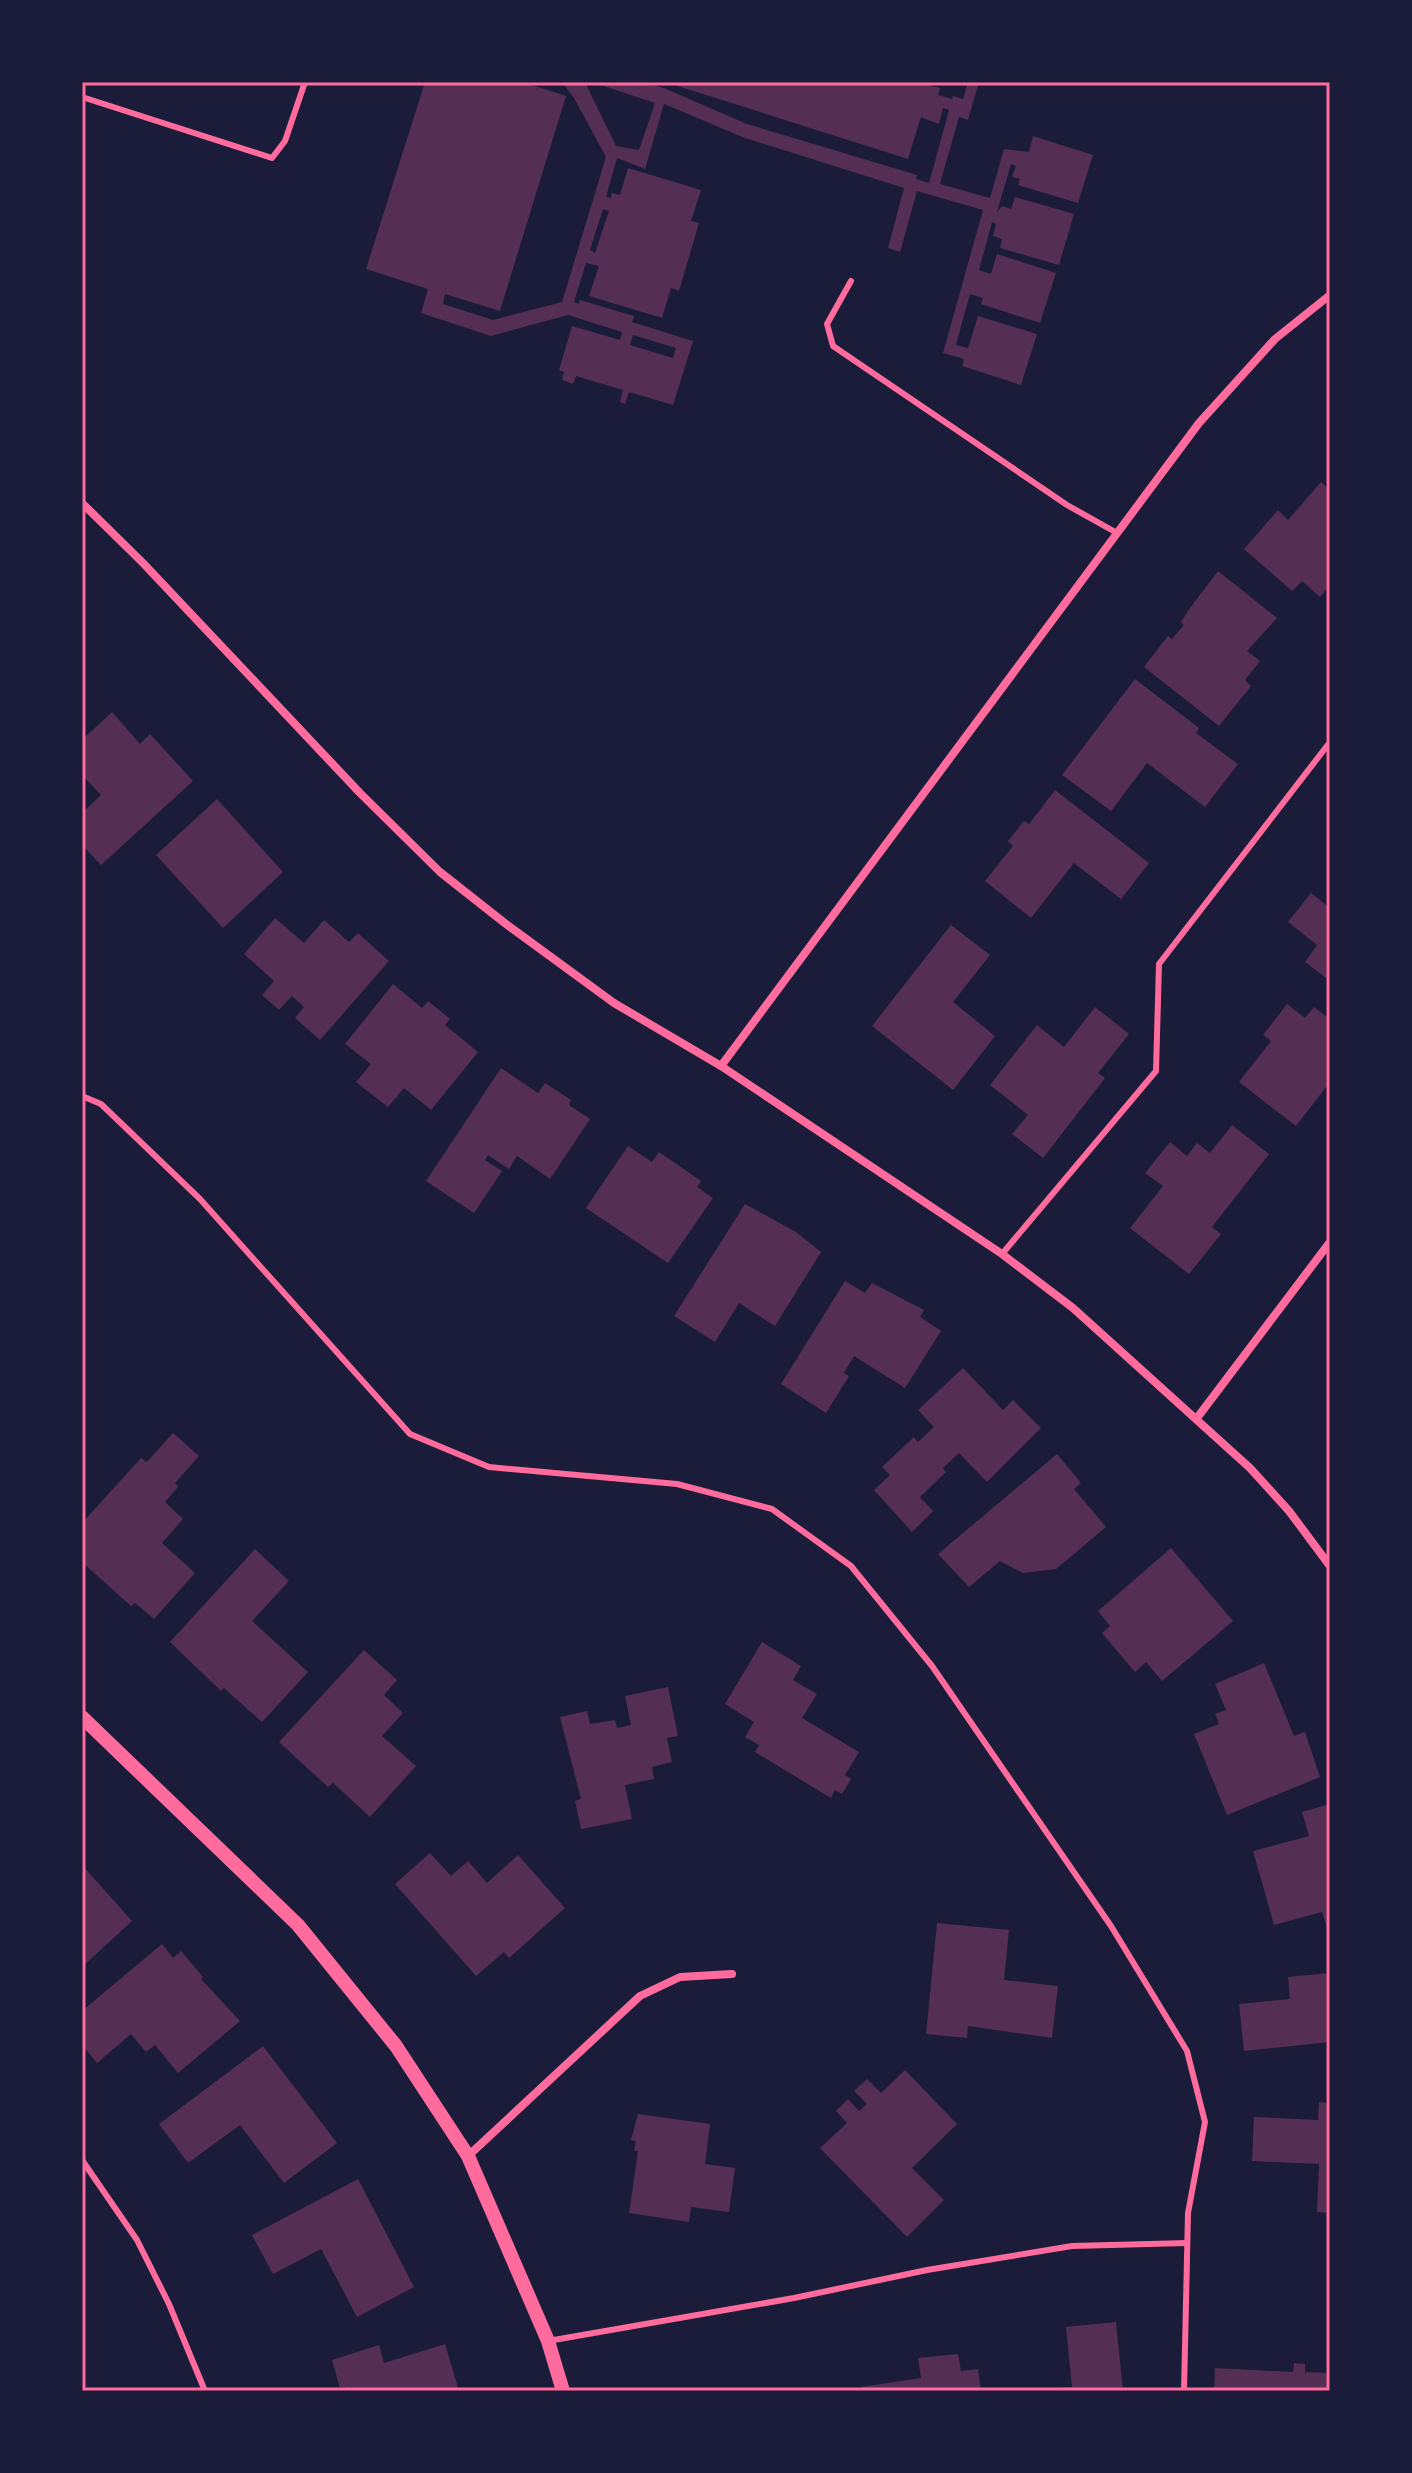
<svg xmlns="http://www.w3.org/2000/svg" width="1412" height="2473" font-family="Karla,sans-serif">
<style>
.building{fill:#542f53;fill-rule:evenodd}
.lines{fill:none;stroke-linecap:round;stroke-linejoin:round}
.service{stroke:#ff6b9d;stroke-width:6}
.minor{stroke:#ff6b9d;stroke-width:8}
.tertiary{stroke:#ff6b9d;stroke-width:14}
.neatline{fill:none;stroke:#ff6b9d;stroke-width:3}
</style>
<rect width="100%" height="100%" fill="#1b1b3a"/>
<g class="building">
<path d="M425 82H523L566 96 500 311 445 294 443 304 493 320 562 302 606 157 574 98 562 82H585L616 146 639 150 655 103 592 82H642L664 88 747 124 917 175 916 179 929 183 949 110 943 108 939 124 921 117 908 159 665 82H933L931 86 940 88 938 95 952 99 953 96 963 99 968 82H979L968 120 959 117 940 184 990 198 1004 149 1029 152 1033 136 1093 155 1078 203 1018 185 1020 179 1012 177 1016 166 1011 164 997 212 1002 206 1011 209 1015 197 1074 214 1059 265 1000 248 1002 239 993 236 996 224 992 222 979 270 991 274 997 254 1056 273 1040 323 981 304 983 298 970 294 956 345 968 348 978 316 1037 334 1021 385 962 366 964 359 943 353 983 210 917 191 900 252 888 248 904 188 745 138 664 104 645 169 617 158 606 197 611 198 612 193 620 195 628 168 701 190 691 221 699 223 679 291 671 288 662 318 589 296 599 266 586 263 574 302 579 304 580 300 634 316 632 322 693 341 673 405 629 392 625 404 620 402 623 390 576 376 573 384 562 380 564 372 559 370 572 326 620 340 622 332 568 315 491 336 421 313 428 289 366 269ZM603 209 609 211 595 253 590 250ZM633 335 676 348 673 358 630 345Z"/>
<polygon points="1321,482 1330,490 1330,585 1320,597 1302,581 1292,591 1244,549 1278,510 1288,520"/>
<polygon points="1218,571 1277,618 1247,651 1260,661 1245,680 1251,686 1219,726 1144,667 1168,636 1172,639 1184,625 1181,622 1190,608"/>
<polygon points="1135,679 1199,728 1196,733 1238,764 1205,807 1147,763 1111,811 1062,775"/>
<polygon points="112,712 140,744 150,734 193,781 101,865 82,845 82,813 101,795 82,775 82,740"/>
<polygon points="1055,790 1149,863 1121,899 1074,863 1031,918 985,881 1013,846 1008,841 1024,821 1029,824"/>
<polygon points="217,799 283,872 223,928 156,855"/>
<polygon points="1311,893 1330,908 1330,981 1305,962 1317,945 1288,922"/>
<polygon points="275,918 304,943 324,920 349,942 358,933 389,961 320,1040 295,1018 304,1007 292,996 279,1010 262,995 274,981 244,954"/>
<polygon points="951,925 990,955 953,1002 995,1036 953,1090 872,1026"/>
<polygon points="393,984 422,1008 428,1001 450,1019 445,1025 478,1052 431,1110 404,1088 388,1107 356,1082 371,1064 345,1044"/>
<polygon points="1287,1004 1305,1018 1314,1007 1330,1019 1330,1082 1296,1126 1239,1082 1271,1041 1263,1035"/>
<polygon points="1095,1007 1129,1034 1098,1073 1105,1078 1043,1158 1012,1134 1028,1115 990,1085 1037,1025 1064,1047"/>
<polygon points="501,1068 538,1093 545,1083 571,1100 569,1105 590,1119 550,1179 517,1156 509,1169 488,1155 485,1160 502,1171 474,1213 426,1181"/>
<polygon points="1232,1125 1269,1154 1212,1227 1221,1234 1189,1274 1130,1228 1163,1186 1145,1173 1170,1142 1187,1156 1197,1143 1210,1153"/>
<polygon points="628,1146 652,1162 659,1152 701,1181 697,1187 713,1198 668,1263 586,1208"/>
<polygon points="745,1204 796,1232 821,1252 775,1326 739,1303 715,1342 674,1316"/>
<polygon points="845,1281 865,1293 872,1283 924,1310 920,1317 941,1331 905,1388 854,1356 844,1373 849,1376 826,1413 781,1384"/>
<polygon points="963,1368 1003,1410 1013,1400 1041,1428 987,1482 959,1453 943,1468 946,1472 920,1497 933,1511 912,1532 874,1490 890,1475 882,1467 914,1437 918,1442 934,1427 918,1410"/>
<polygon points="173,1433 199,1456 175,1483 178,1487 165,1502 183,1519 162,1543 195,1573 154,1619 135,1603 131,1606 82,1562 82,1523 141,1458 147,1462"/>
<polygon points="1057,1454 1081,1483 1074,1489 1106,1527 1056,1569 1023,1573 1000,1561 969,1587 938,1554"/>
<polygon points="1171,1548 1233,1621 1162,1681 1146,1662 1135,1672 1102,1633 1110,1626 1098,1611"/>
<polygon points="255,1549 289,1581 252,1621 308,1672 262,1722 224,1688 221,1691 170,1642"/>
<polygon points="762,1642 801,1666 793,1680 817,1694 802,1718 859,1752 845,1775 851,1779 842,1794 835,1790 831,1798 755,1752 759,1745 745,1737 754,1722 725,1704"/>
<polygon points="364,1650 397,1680 384,1695 403,1713 382,1736 416,1766 370,1817 333,1783 328,1787 279,1742"/>
<polygon points="1264,1663 1294,1736 1305,1732 1320,1777 1227,1815 1194,1734 1219,1724 1215,1714 1226,1710 1215,1684"/>
<polygon points="668,1687 678,1736 667,1738 672,1762 652,1767 654,1779 625,1785 632,1819 581,1829 575,1801 581,1799 560,1717 587,1711 590,1724 615,1720 617,1728 631,1725 625,1696"/>
<polygon points="1330,1804 1330,1936 1322,1912 1274,1925 1253,1851 1309,1836 1302,1812"/>
<polygon points="430,1853 451,1876 468,1861 487,1883 518,1855 565,1908 509,1958 504,1952 476,1976 395,1884"/>
<polygon points="82,1865 132,1921 82,1967"/>
<polygon points="937,1923 1009,1930 1004,1980 1058,1986 1052,2038 968,2026 967,2038 926,2034"/>
<polygon points="162,1944 173,1958 181,1951 203,1977 201,1979 240,2021 178,2073 155,2045 146,2052 131,2034 97,2063 82,2045 82,2011"/>
<polygon points="1330,1973 1330,2042 1244,2051 1239,2004 1290,1999 1288,1977"/>
<polygon points="263,2046 337,2143 284,2183 240,2125 188,2163 159,2124"/>
<polygon points="905,2070 957,2124 912,2168 944,2200 907,2237 820,2148 847,2123 836,2111 848,2099 859,2111 867,2104 854,2091 867,2079 881,2093"/>
<polygon points="1319,2102 1330,2103 1330,2213 1317,2212 1319,2164 1252,2161 1254,2117 1318,2120"/>
<polygon points="638,2114 710,2124 705,2164 735,2168 729,2212 691,2207 689,2222 629,2213 638,2151 634,2151 636,2141 631,2140"/>
<polygon points="358,2179 414,2287 357,2317 321,2249 273,2274 252,2235"/>
<polygon points="1116,2322 1123,2391 1049,2391 1049,2389 1072,2387 1066,2327"/>
<polygon points="445,2344 459,2391 347,2391 346,2387 340,2388 332,2360 379,2345 384,2363"/>
<polygon points="958,2354 961,2371 978,2369 981,2391 862,2391 861,2387 921,2378 918,2358"/>
<polygon points="1294,2363 1305,2364 1305,2372 1330,2373 1330,2391 1214,2391 1215,2368 1293,2372"/>
</g>
<g class="lines">
<g class="service">
<polyline points="82,97 272,158 285,141 305,82"/>
<polyline points="851,281 827,324 833,346 1067,505 1117,533"/>
<polyline points="82,1096 101,1104 200,1199 410,1434 489,1467 677,1484 772,1509 851,1566 932,1666 1111,1926 1187,2051 1205,2122 1188,2213 1184,2391"/>
<polyline points="1002,1254 1156,1071 1159,964 1330,742"/>
<polyline points="82,2160 137,2240 169,2304 205,2391"/>
<polyline points="548,2341 794,2298 927,2270 1072,2246 1187,2243"/>
</g>
<g class="minor">
<polyline points="82,503 143,563 360,793 440,872 506,924 614,1003 721,1066 1002,1254 1073,1308 1250,1468 1289,1511 1330,1566"/>
<polyline points="721,1066 1199,423 1275,339 1330,295"/>
<polyline points="1197,1418 1330,1242"/>
<polyline points="468,2156 640,1996 680,1977 732,1974"/>
</g>
<polyline class="tertiary" points="82,1717 298,1925 396,2046 468,2156 548,2341 563,2391"/>
</g>
<rect width="1412" height="2473" fill="none" stroke="#1b1b3a" stroke-width="168"/>
<rect x="84" y="84" width="1244" height="2305" class="neatline"/>
</svg>
